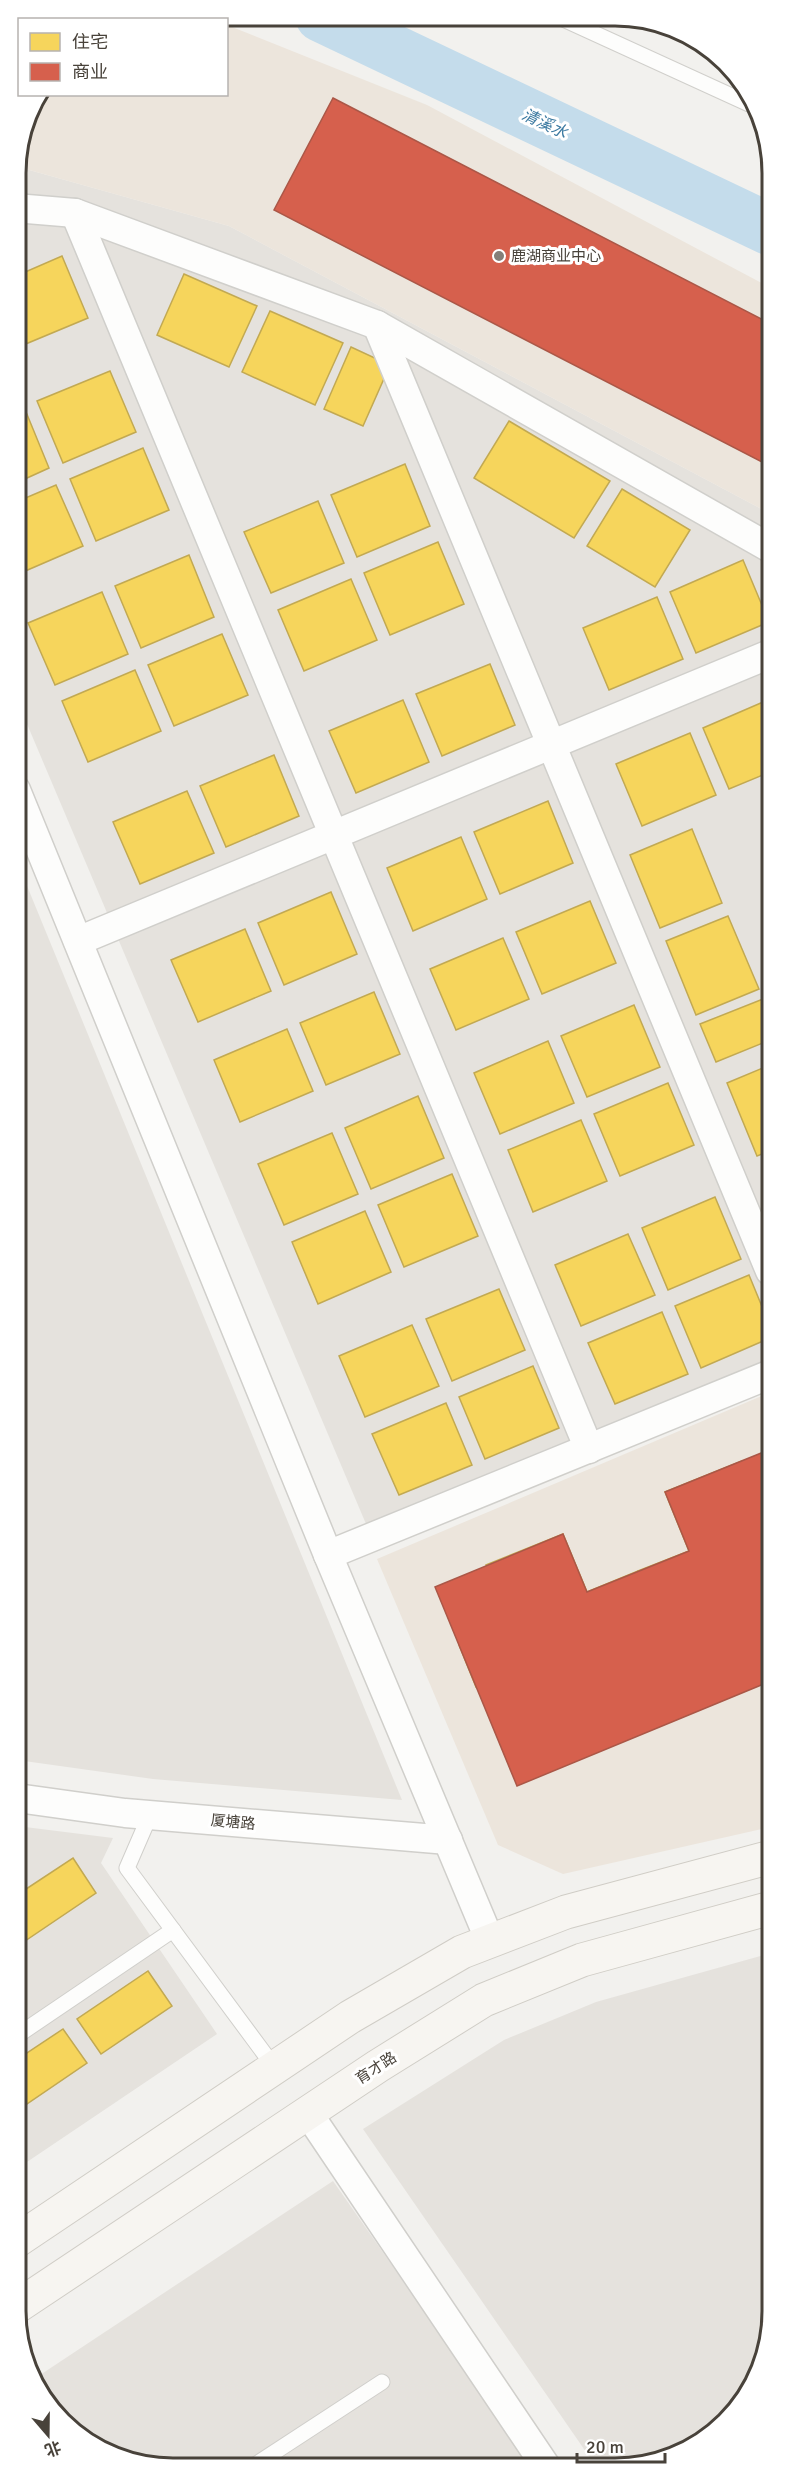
<svg xmlns="http://www.w3.org/2000/svg" width="787" height="2483" font-family="Signika,'Noto Sans SC',sans-serif">
<style>
.residential{fill:#e5e2dd}
.commercial{fill:#ece5dc}
.homes{fill:#f6d55c;stroke:#c2a952;stroke-width:1.5}
.shops{fill:#d6604d;stroke:#ab5747;stroke-width:1.5}
.lines{fill:none;stroke-linecap:round;stroke-linejoin:round}
.river{stroke:#c4dceb;stroke-width:52}
.service-casing{stroke:#d0cfcb;stroke-width:17}
.minor-casing{stroke:#d0cfcb;stroke-width:31}
.secondary-casing{stroke:#d0cdc6;stroke-width:35}
.service{stroke:#fdfdfc;stroke-width:15}
.minor{stroke:#fdfdfc;stroke-width:28}
.secondary{stroke:#f7f5f1;stroke-width:33}
.poi-dot{fill:#847f79;stroke:#fff;stroke-width:2}
.labels{text-anchor:middle;stroke-width:6;stroke-linejoin:round;paint-order:stroke}
.poi-label{font-size:15px;fill:#48423a;stroke:#fff;text-anchor:start}
.street-label{font-size:15px;fill:#48423a;stroke:#fff}
.water-label{font-size:16px;font-style:italic;fill:#3c7aa1;stroke:#fff}
.rim{fill:none;stroke:#48423a;stroke-width:3}
</style>
<rect width="100%" height="100%" fill="#f2f1ee"/>
<g class="residential">
<polygon points="15,166 229,226 769,513 771,1361 369,1531 16,698"/>
<polygon points="16,859 402,1800 153,1779 17,1760"/>
<polygon points="17,1826 113,1838 101,1863 217,2034 18,2168"/>
<polygon points="771,1953 772,2320 760,2371 733,2415 693,2447 645,2465 595,2465 363,2129 504,2040 596,2002"/>
<polygon points="333,2181 532,2465 142,2465 61,2422 37,2377"/>
</g>
<g class="commercial">
<polygon points="227,25 427,105 769,287 769,513 229,226 15,166 31,103 38,95 226,94"/>
<polygon points="771,1392 771,1827 563,1874 498,1845 377,1559"/>
</g>
<g class="homes">
<polygon points="62,256 88,318 16,348 16,276"/>
<polygon points="184,274 257,306 229,367 157,335"/>
<polygon points="270,311 343,343 315,405 242,372"/>
<polygon points="351,347 390,365 363,426 324,409"/>
<polygon points="110,371 136,432 63,463 37,401"/>
<polygon points="24,407 49,468 16,483 16,410"/>
<polygon points="509,421 610,481 574,538 474,478"/>
<polygon points="143,448 169,510 96,541 70,479"/>
<polygon points="405,464 430,526 357,557 331,495"/>
<polygon points="56,485 83,546 16,575 16,502"/>
<polygon points="622,489 690,530 655,587 587,546"/>
<polygon points="318,501 344,563 271,593 244,532"/>
<polygon points="438,542 464,604 390,635 364,573"/>
<polygon points="189,555 214,617 141,648 115,586"/>
<polygon points="743,560 769,622 696,653 670,592"/>
<polygon points="351,579 377,640 304,671 278,610"/>
<polygon points="102,592 128,654 55,685 28,623"/>
<polygon points="657,597 683,659 609,690 583,628"/>
<polygon points="222,634 248,695 174,726 148,665"/>
<polygon points="490,664 515,725 442,756 416,694"/>
<polygon points="135,670 161,731 88,762 62,701"/>
<polygon points="770,699 770,772 729,789 703,728"/>
<polygon points="403,700 429,762 356,793 329,731"/>
<polygon points="690,733 716,795 642,826 616,764"/>
<polygon points="274,755 299,816 226,847 200,786"/>
<polygon points="187,791 214,853 140,884 113,822"/>
<polygon points="548,801 573,863 500,894 474,832"/>
<polygon points="692,829 722,903 660,928 630,855"/>
<polygon points="461,837 487,899 413,931 387,868"/>
<polygon points="331,892 357,954 284,985 258,923"/>
<polygon points="590,901 616,963 542,994 516,932"/>
<polygon points="728,916 759,989 696,1015 666,941"/>
<polygon points="245,929 271,991 198,1022 171,960"/>
<polygon points="503,938 529,999 456,1030 430,969"/>
<polygon points="374,992 400,1054 326,1085 300,1023"/>
<polygon points="763,999 770,1017 770,1040 716,1062 700,1024"/>
<polygon points="634,1005 660,1067 587,1097 561,1036"/>
<polygon points="287,1029 313,1091 240,1122 214,1060"/>
<polygon points="548,1041 574,1103 500,1134 474,1073"/>
<polygon points="770,1065 770,1151 757,1156 727,1083"/>
<polygon points="668,1083 694,1145 620,1176 594,1114"/>
<polygon points="418,1096 444,1158 371,1189 345,1128"/>
<polygon points="581,1120 607,1181 533,1212 508,1150"/>
<polygon points="332,1133 358,1194 284,1225 258,1164"/>
<polygon points="770,1166 770,1189 762,1169"/>
<polygon points="452,1174 478,1236 404,1267 378,1205"/>
<polygon points="715,1197 741,1259 668,1290 642,1228"/>
<polygon points="365,1211 391,1272 318,1304 292,1242"/>
<polygon points="628,1234 655,1295 581,1326 555,1265"/>
<polygon points="749,1275 770,1326 770,1338 701,1368 675,1306"/>
<polygon points="499,1289 525,1350 452,1381 426,1319"/>
<polygon points="662,1312 688,1374 615,1404 588,1343"/>
<polygon points="412,1325 439,1386 365,1417 339,1356"/>
<polygon points="533,1366 559,1428 485,1459 459,1397"/>
<polygon points="446,1403 472,1465 399,1495 372,1434"/>
<polygon points="742,1461 766,1519 771,1517 771,1628 728,1645 706,1592 655,1613 638,1571 689,1551 665,1492"/>
<polygon points="563,1534 587,1592 638,1571 655,1613 604,1634 626,1687 549,1719 527,1666 476,1687 459,1645 510,1624 486,1565"/>
<polygon points="73,1858 96,1893 25,1941 17,1930 17,1895"/>
<polygon points="148,1971 172,2006 101,2054 77,2019"/>
<polygon points="63,2029 87,2063 18,2110 18,2059"/>
</g>
<g class="shops">
<polygon points="333,98 769,323 769,448 762,462 274,210"/>
<polygon points="771,1449 771,1681 517,1786 435,1587 563,1534 587,1592 689,1551 665,1492"/>
</g>
<g class="lines">
<polyline class="river" points="321,16 769,229"/>
<defs>
<g id="service">
<polyline points="561,18 749,104"/>
<polyline points="150,1815 127,1868 275,2068"/>
<polyline points="18,2035 173,1930"/>
<polyline points="255,2465 382,2382"/>
</g>
<g id="minor">
<polyline points="15,208 75,213 377,325 770,548"/>
<polyline points="75,213 589,1449"/>
<polyline points="377,325 770,1271"/>
<polyline points="16,790 328,1555 490,1941"/>
<polyline points="78,941 770,654"/>
<polyline points="328,1555 771,1374"/>
<polyline points="17,1798 125,1813 448,1840"/>
<polyline points="308,2113 545,2465"/>
</g>
<g id="secondary">
<polyline points="18,2240 350,2017 462,1952 566,1912 771,1857"/>
<polyline points="18,2306 378,2066 484,2000 582,1960 771,1908"/>
</g>
</defs>
<use href="#service" class="service-casing"/>
<use href="#minor" class="minor-casing"/>
<use href="#secondary" class="secondary-casing"/>
<use href="#service" class="service"/>
<use href="#minor" class="minor"/>
<use href="#secondary" class="secondary"/>
</g>
<circle class="poi-dot" cx="499" cy="256" r="6"/>
<g class="labels">
<g class="poi-label">
<text x="511" y="261">鹿湖商业中心</text>
</g>
<g class="street-label">
<text transform="translate(233 1822) rotate(5)" y="5">厦塘路</text>
<text transform="translate(376 2068) rotate(-33)" y="5">育才路</text>
</g>
<g class="water-label">
<text transform="translate(545 123) rotate(25)" y="6">清溪水</text>
</g>
</g>
<path d="M0 0H787V2483H0ZM173 26H615A147 147 0 0 1 762 173V2311A147 147 0 0 1 615 2458H173A147 147 0 0 1 26 2311V173A147 147 0 0 1 173 26Z" fill="#fff" fill-rule="evenodd"/>
<path class="rim" d="M173 26H615A147 147 0 0 1 762 173V2311A147 147 0 0 1 615 2458H173A147 147 0 0 1 26 2311V173A147 147 0 0 1 173 26Z"/>
<rect x="18" y="18" width="210" height="78" fill="#ffffff" stroke="#b6b3b0" stroke-width="1.5"/>
<rect x="30" y="33" width="30" height="18" fill="#f6d55c" stroke="#b6b3b0" stroke-width="1.5"/>
<text x="72" y="48" font-size="18" fill="#48423a">住宅</text>
<rect x="30" y="63" width="30" height="18" fill="#d6604d" stroke="#b6b3b0" stroke-width="1.5"/>
<text x="72" y="78" font-size="18" fill="#48423a">商业</text>
<g transform="translate(48 2435) rotate(160)" stroke="#ffffff" stroke-width="4.5" paint-order="stroke">
<path d="M0-4.5L10 22L0 15L-10 22Z" fill="#48423a"/>
<text y="-9" font-size="16" font-weight="bold" text-anchor="middle" fill="#48423a">北</text>
</g>
<path d="M577 2453v9h88v-9" fill="none" stroke="#48423a" stroke-width="3"/>
<text x="586" y="2453" font-size="18" fill="#48423a" stroke="#ffffff" stroke-width="4.5" paint-order="stroke">20 m</text>
</svg>
